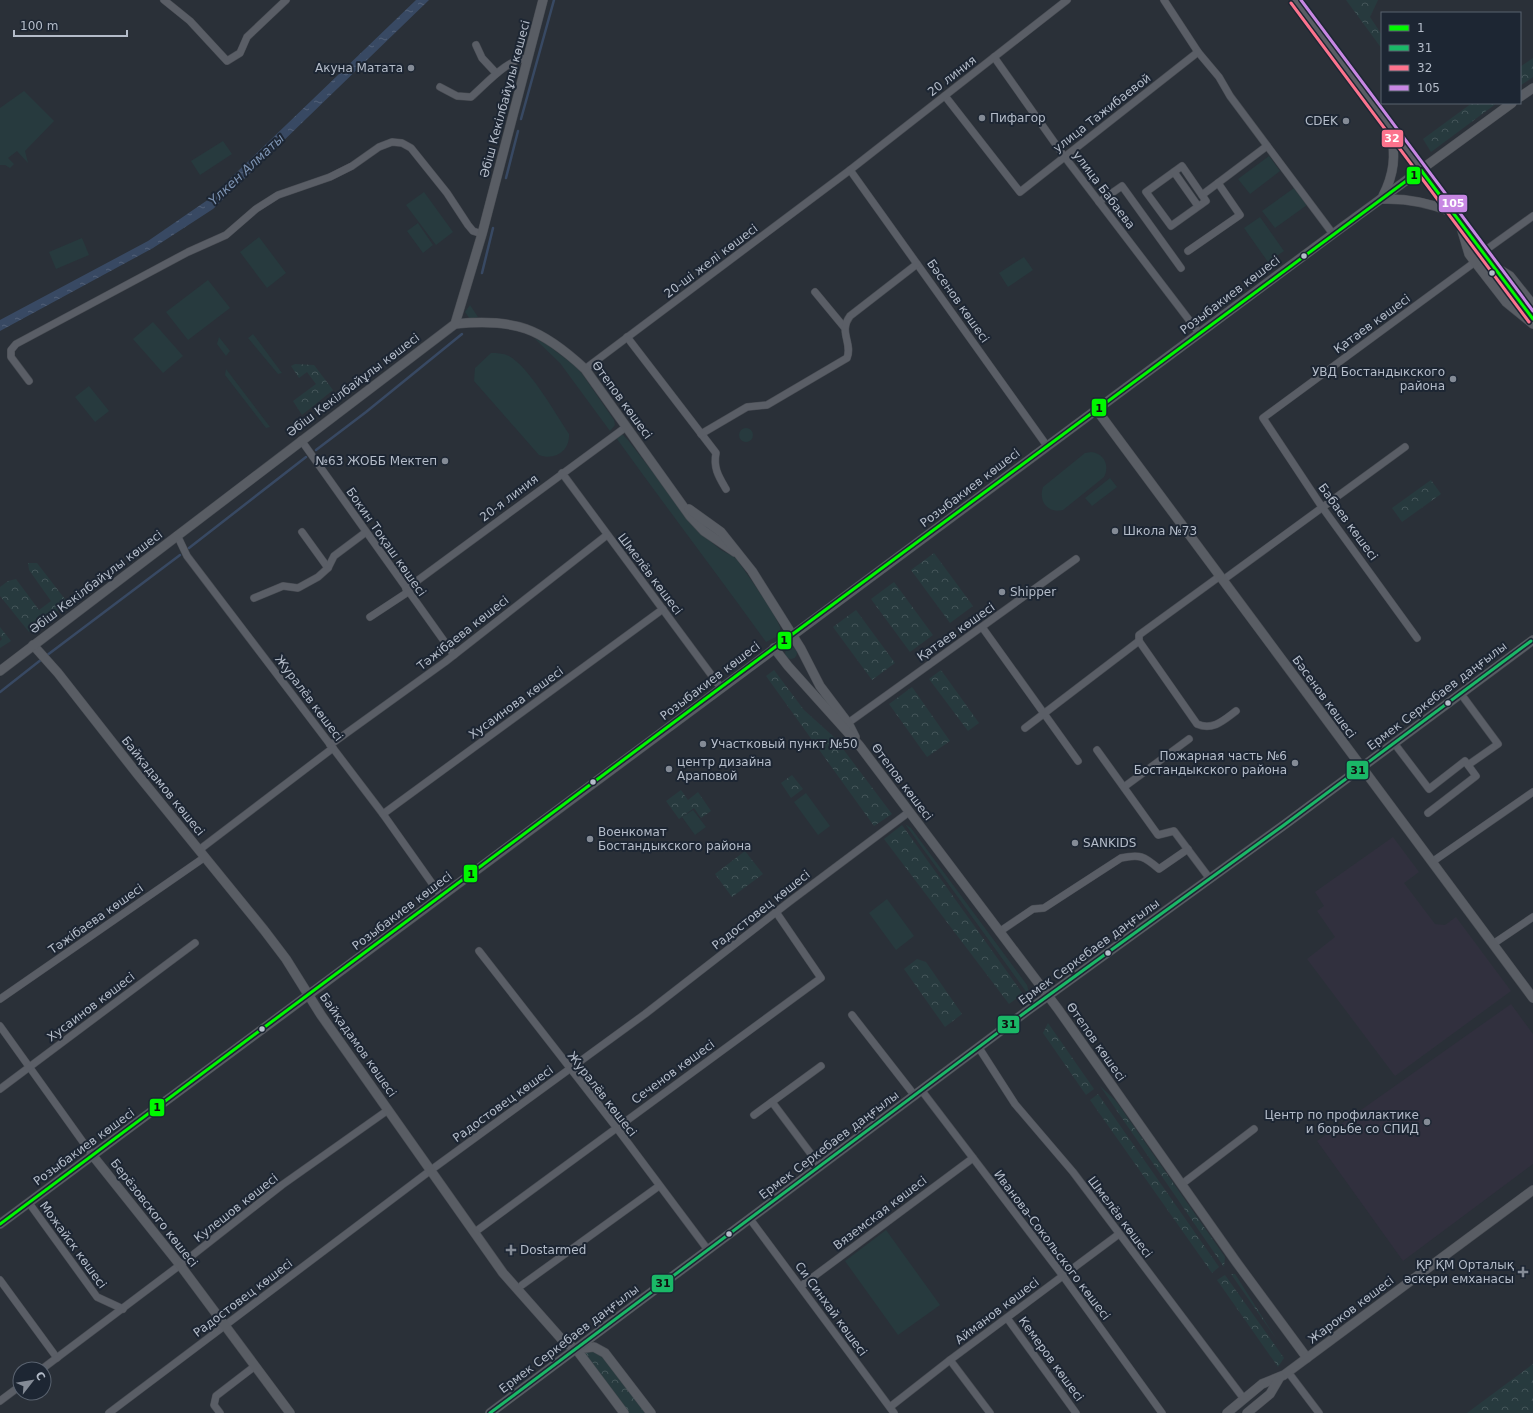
<svg xmlns="http://www.w3.org/2000/svg" width="1533" height="1413" font-family="'DejaVu Sans',sans-serif">
<style>
.medical{fill:#31303e}
.green{fill:#273a3e}
.forest{fill:url(#forest-crowns)}
.water{fill:url(#water-ripples)}
.lines{fill:none;stroke-linecap:round;stroke-linejoin:round}
.stream{stroke:#384963;stroke-width:2.5}
.street-casing{stroke:#484c53;stroke-width:8}
.secondary-casing{stroke:#484c53;stroke-width:10}
.street{stroke:#5a5e66;stroke-width:7}
.secondary{stroke:#595d64;stroke-width:9}
.bus-1-casing{stroke:#1d2633;stroke-width:6}
.bus-2-casing{stroke:#1d2633;stroke-width:6}
.bus-3-casing{stroke:#1d2633;stroke-width:6}
.bus-4-casing{stroke:#1d2633;stroke-width:6}
.bus-1{stroke:#00f900;stroke-width:3}
.bus-2{stroke:#1ab867;stroke-width:3}
.bus-3{stroke:#fc738d;stroke-width:3}
.bus-4{stroke:#c787e3;stroke-width:3}
.poi-dot{fill:#848b96;stroke:#1d2633;stroke-width:1.5}
.bus-dot{fill:#b4bcc9;stroke:#1d2633;stroke-width:1.5}
.labels{text-anchor:middle;stroke-width:4;stroke-linejoin:round;paint-order:stroke}
.poi-label{font-size:12px;fill:#b4bcc9;stroke:#1d2633;text-anchor:start}
.street-label{font-size:12px;fill:#b4bcc9;stroke:#1d2633}
.water-label{font-size:13px;font-style:italic;fill:#7c92b1;stroke:#1d2633}
.line-badge{stroke:#1d2633;stroke-width:1.5}
.badge-label{font-size:11px;text-anchor:middle;font-weight:bold;fill:#fff}
.pale-badge-label{font-size:11px;text-anchor:middle;font-weight:bold;fill:#111}
</style>
<defs>
<pattern id="forest-crowns" width="20" height="18" patternUnits="userSpaceOnUse"><rect width="20" height="18" fill="#273a3e"/><path d="M2 6a3 3 0 1 1 6 0M12 15a3 3 0 1 1 6 0" fill="none" stroke="#445559"/></pattern>
<pattern id="water-ripples" width="26" height="14" patternUnits="userSpaceOnUse"><rect width="26" height="14" fill="#384963"/><path d="M2 4q2-2 4 0t4 0M15 11q2-2 4 0t4 0" fill="none" stroke="#526178"/></pattern>
</defs>
<rect width="100%" height="100%" fill="#2a3038"/>
<g class="medical">
<polygon points="1393,837 1419,872 1404,883 1435,924 1445,925 1456,917 1511,991 1395,1076 1307,959 1335,937 1317,911 1324,906 1315,892"/>
<polygon points="1511,1004 1533,1034 1533,1164 1403,1261 1317,1141"/>
</g>
<g class="green">
<polygon points="24,91 54,121 25,151 28,163 17,151 8,158 14,164 10,168 5,165 0,165 0,108"/>
<polygon points="223,141 232,154 200,175 191,161"/>
<polygon points="1269,156 1280,171 1250,194 1238,179"/>
<polygon points="1294,188 1307,205 1275,228 1262,211"/>
<polygon points="424,192 453,232 436,245 406,205"/>
<polygon points="1260,217 1284,251 1268,262 1244,228"/>
<polygon points="418,223 433,245 423,253 407,231"/>
<polygon points="259,237 286,273 267,288 240,252"/>
<polygon points="82,238 89,255 56,269 49,252"/>
<polygon points="1024,257 1033,270 1008,287 999,273"/>
<polygon points="208,280 230,308 188,340 166,312"/>
<polygon points="470,305 478,317 470,319 465,312"/>
<polygon points="153,322 183,356 163,373 133,339"/>
<polygon points="253,334 282,373 278,374 248,338"/>
<polygon points="219,337 230,351 226,356 217,344"/>
<polygon points="534,338 545,343 578,368 614,420 615,425 610,431 560,363"/>
<path d="M491 353C497 353 503 353 509 356 530 368 555 413 569 434 570 451 555 461 539 455L474 381 475 368Z"/>
<polygon points="226,369 270,427 266,428 225,375"/>
<polygon points="89,386 109,411 95,422 75,397"/>
<circle cx="746" cy="435" r="7"/>
<path d="M618 435H623L628 440 698 531 721 550 736 558 773 612 780 627V635L766 642C717 574 666 507 617 439Z"/>
<path d="M1091 452C1104 453 1110 466 1104 477L1063 510C1048 514 1038 501 1043 487L1085 453Z"/>
<polygon points="1110,478 1117,487 1092,506 1085,498"/>
<circle cx="791" cy="653" r="6"/>
<polygon points="806,793 830,826 818,835 794,802"/>
<polygon points="693,810 706,827 695,835 682,817"/>
<polygon points="905,824 911,828 1027,985 1029,992 1027,993"/>
<polygon points="887,899 914,936 896,950 869,913"/>
<polygon points="886,1230 940,1305 898,1335 845,1261"/>
</g>
<g class="forest">
<polygon points="1346,0 1378,0 1370,17 1382,35 1382,49"/>
<polygon points="1533,58 1533,77 1520,86 1520,67"/>
<polygon points="1472,103 1497,103 1431,152 1423,139"/>
<polygon points="295,364 314,365 333,390 302,415 293,401 316,384 307,372 299,378 291,366"/>
<polygon points="1431,480 1441,494 1402,522 1392,508"/>
<polygon points="934,553 973,606 950,623 911,570"/>
<polygon points="28,563 37,563 68,603 29,632 0,596 0,587 8,581 16,579 39,610 51,601 29,570"/>
<polygon points="894,582 933,635 910,652 871,599"/>
<polygon points="856,610 895,663 872,680 833,627"/>
<polygon points="0,627 11,641 0,648 0,641 2,639 0,636"/>
<polygon points="774,670 804,710 834,737 892,814 874,826 766,676"/>
<polygon points="941,670 979,723 968,731 929,679"/>
<polygon points="912,687 950,741 927,757 889,704"/>
<polygon points="792,775 803,789 791,798 781,783"/>
<polygon points="681,790 688,800 698,792 711,811 701,818 694,808 679,819 666,801"/>
<polygon points="902,825 1023,994 1009,1004 884,839"/>
<polygon points="745,851 763,874 732,897 715,874"/>
<polygon points="917,959 926,962 962,1014 945,1027 904,969"/>
<polygon points="1048,1023 1094,1089 1086,1095 1043,1033"/>
<polygon points="1100,1086 1116,1101 1225,1257 1224,1267"/>
<polygon points="1098,1094 1219,1267 1212,1273 1090,1100"/>
<polygon points="1231,1274 1235,1274 1277,1340"/>
<polygon points="1225,1275 1284,1358 1278,1367 1217,1280"/>
<polygon points="579,1350 599,1351 645,1413 627,1413"/>
<polygon points="1533,1364 1533,1413 1467,1413"/>
</g>
<polygon class="water" points="416,0 429,0 213,209 153,248 0,331 0,320 148,241 209,199"/>
<g class="lines">
<g class="stream">
<polyline points="521,119 554,0"/>
<polyline points="506,178 518,131"/>
<polyline points="482,273 493,228"/>
<polyline points="316,450 366,412 462,334"/>
<polyline points="189,548 306,457"/>
<polyline points="46,656 180,555"/>
<polyline points="0,692 42,659"/>
</g>
<defs>
<g id="street">
<polyline points="164,0 190,21 227,61 240,53 247,37 286,0"/>
<polyline points="1164,0 1198,52 1219,77 1230,96 1333,234"/>
<polyline points="476,45 482,58 496,73"/>
<polyline points="994,57 1064,156 1199,333"/>
<path d="M440 87 457 96 471 97C484 86 511 55 528 59"/>
<polyline points="945,96 1020,192 1198,52"/>
<polygon points="1182,166 1206,201 1171,226 1146,192"/>
<polyline points="850,170 1047,446"/>
<polyline points="1174,172 1198,206"/>
<polyline points="1202,195 1267,146"/>
<polyline points="1099,202 1122,186 1181,268"/>
<polyline points="1188,251 1240,215 1218,183"/>
<polyline points="1483,252 1533,216"/>
<polyline points="815,292 844,327"/>
<path d="M627 337 716 453C713 468 719 477 726 489"/>
<polyline points="585,369 850,170 1067,0"/>
<polyline points="29,381 11,357 11,350 16,344 188,252 226,235 256,209 278,195 330,177 352,166 379,147 392,142 402,143 411,148 447,193 468,225 473,231 482,234"/>
<path d="M701 434 747 407 767 405 847 358C853 343 838 332 850 316L917 264"/>
<polyline points="301,440 454,655"/>
<polyline points="562,473 721,688"/>
<polyline points="302,532 328,568"/>
<polyline points="177,535 187,556 383,814 441,896"/>
<path d="M1220 576 1139 635V641L1197 724C1213 731 1224 720 1236 711"/>
<polyline points="1223,580 1405,447"/>
<polyline points="406,589 626,427"/>
<polyline points="254,598 283,586 298,588 318,577 328,568 334,556 366,532"/>
<polyline points="370,617 408,592"/>
<polyline points="982,627 1078,761"/>
<polyline points="1417,638 1322,507 1263,418 1475,262"/>
<polyline points="1461,694 1498,744 1468,765"/>
<polyline points="848,723 1076,559"/>
<polyline points="1025,728 1139,641"/>
<polyline points="1394,743 1429,789 1465,761 1476,776 1428,813"/>
<polyline points="330,745 445,662 607,535"/>
<polyline points="1097,750 1158,835 1174,831 1210,879"/>
<polyline points="1124,787 1189,739"/>
<polyline points="383,814 663,609"/>
<polyline points="199,850 333,748"/>
<polyline points="1432,862 1533,792"/>
<path d="M999 932 1033 909 1044 908 1121 858C1140 854 1144 856 1159 869L1188 849"/>
<polyline points="1493,944 1533,917"/>
<polyline points="479,951 616,1127 708,1250"/>
<polyline points="0,999 205,857"/>
<polyline points="852,1015 915,1096"/>
<polyline points="0,1026 93,1156"/>
<polyline points="979,1048 1015,1104 1073,1172 1244,1399"/>
<polyline points="0,1089 195,943"/>
<polyline points="922,1091 1063,1276 1162,1413"/>
<polyline points="772,1102 820,1166"/>
<polyline points="754,1115 821,1066"/>
<polyline points="1182,1184 1254,1129"/>
<polyline points="29,1203 97,1297 123,1309"/>
<polyline points="750,1219 894,1413"/>
<polyline points="475,1232 821,978 776,912"/>
<polyline points="0,1280 57,1358"/>
<polyline points="522,1285 659,1186"/>
<polyline points="801,1286 973,1158"/>
<polyline points="1007,1318 1076,1413"/>
<polyline points="950,1360 990,1413"/>
<polyline points="42,1369 180,1265 282,1185 388,1110"/>
<polyline points="1288,1372 1319,1413"/>
<polyline points="0,1401 20,1386"/>
<polyline points="890,1407 950,1360 1119,1234"/>
<polyline points="109,1413 431,1170 645,1014 789,902 909,812"/>
<polyline points="220,1413 214,1405 216,1396 255,1366"/>
</g>
<g id="secondary">
<polyline points="1295,0 1492,265 1510,276 1533,305"/>
<polyline points="1520,97 1533,88"/>
<path d="M1383 196C1394 174 1396 156 1391 132"/>
<path d="M1381 199C1407 198 1428 202 1452 212"/>
<polyline points="1461,227 1469,254 1475,262 1506,302 1533,324"/>
<path d="M455 324C515 318 541 328 585 369L690 516 704 531 735 552"/>
<polyline points="1096,409 1533,998"/>
<polyline points="689,509 721,532 752,571 801,649 820,686 848,723 855,737"/>
<polyline points="33,645 58,673 138,775 264,930 286,959 321,1015 503,1273 565,1343 576,1349 624,1413"/>
<polyline points="774,648 788,666 859,745 1058,1009 1237,1263 1307,1358"/>
<polyline points="0,671 455,324 482,234 543,0"/>
<polyline points="93,1156 180,1265 290,1413"/>
<polyline points="0,1224 1333,234 1512,103"/>
<polyline points="576,1349 594,1347 605,1353 651,1413"/>
<polyline points="490,1413 1027,1011 1284,825 1533,640"/>
<polyline points="1227,1413 1262,1384 1284,1375 1533,1190"/>
<polyline points="1247,1413 1270,1394 1280,1377"/>
</g>
</defs>
<use href="#street" class="street-casing"/>
<use href="#secondary" class="secondary-casing"/>
<use href="#street" class="street"/>
<use href="#secondary" class="secondary"/>
<defs>
<polyline id="bus-1" points="0,1224 767,653 1421,170 1533,319"/>
<polyline id="bus-2" points="490,1413 1027,1011 1284,825 1531,641"/>
<polyline id="bus-3" points="1291,3 1529,322"/>
<polyline id="bus-4" points="1301,0 1533,311"/>
</defs>
<use href="#bus-1" class="bus-1-casing"/>
<use href="#bus-2" class="bus-2-casing"/>
<use href="#bus-3" class="bus-3-casing"/>
<use href="#bus-4" class="bus-4-casing"/>
<use href="#bus-1" class="bus-1"/>
<use href="#bus-2" class="bus-2"/>
<use href="#bus-3" class="bus-3"/>
<use href="#bus-4" class="bus-4"/>
</g>
<g class="poi-dot">
<circle cx="411" cy="68" r="4"/>
<circle cx="982" cy="118" r="4"/>
<circle cx="1346" cy="121" r="4"/>
<circle cx="1453" cy="379" r="4"/>
<circle cx="445" cy="461" r="4"/>
<circle cx="1115" cy="531" r="4"/>
<circle cx="1002" cy="592" r="4"/>
<circle cx="703" cy="744" r="4"/>
<circle cx="1295" cy="763" r="4"/>
<circle cx="669" cy="769" r="4"/>
<circle cx="590" cy="839" r="4"/>
<circle cx="1075" cy="843" r="4"/>
<circle cx="1427" cy="1122" r="4"/>
<path d="M509 1244h4v4h4v4h-4v4h-4v-4h-4v-4h4z"/>
<path d="M1521 1266h4v4h4v4h-4v4h-4v-4h-4v-4h4z"/>
</g>
<g class="bus-dot">
<circle cx="1304" cy="256" r="3.5"/>
<circle cx="1492" cy="273" r="3.5"/>
<circle cx="1448" cy="703" r="3.5"/>
<circle cx="593" cy="782" r="3.5"/>
<circle cx="1108" cy="953" r="3.5"/>
<circle cx="262" cy="1029" r="3.5"/>
<circle cx="729" cy="1234" r="3.5"/>
</g>
<g class="labels">
<g class="poi-label">
<text x="403" y="72" text-anchor="end">Акуна Матата</text>
<text x="990" y="122">Пифагор</text>
<text x="1338" y="125" text-anchor="end">CDEK</text>
<text x="1445" y="376" text-anchor="end">УВД Бостандыкского<tspan x="1445" dy="14">района</tspan></text>
<text x="437" y="465" text-anchor="end">№63 ЖОББ Мектеп</text>
<text x="1123" y="535">Школа №73</text>
<text x="1010" y="596">Shipper</text>
<text x="711" y="748">Участковый пункт №50</text>
<text x="1287" y="760" text-anchor="end">Пожарная часть №6<tspan x="1287" dy="14">Бостандыкского района</tspan></text>
<text x="677" y="766">центр дизайна<tspan x="677" dy="14">Араповой</tspan></text>
<text x="598" y="836">Военкомат<tspan x="598" dy="14">Бостандыкского района</tspan></text>
<text x="1083" y="847">SANKIDS</text>
<text x="1419" y="1119" text-anchor="end">Центр по профилактике<tspan x="1419" dy="14">и борьбе со СПИД</tspan></text>
<text x="520" y="1254">Dostarmed</text>
<text x="1514" y="1269" text-anchor="end">ҚР ҚМ Орталық<tspan x="1514" dy="14">әскери емханасы</tspan></text>
</g>
<g class="street-label">
<text transform="translate(952 76) rotate(-38)" y="4">20 линия</text>
<text transform="translate(505 99) rotate(-75)" y="4">Әбіш Кекілбайұлы көшесі</text>
<text transform="translate(1102 113) rotate(-38)" y="4">улица Тажибаевой</text>
<text transform="translate(1104 190) rotate(53)" y="4">улица Бабаева</text>
<text transform="translate(711 261) rotate(-37)" y="4">20-ші желі көшесі</text>
<text transform="translate(1230 295) rotate(-37)" y="4">Розыбакиев көшесі</text>
<text transform="translate(958 301) rotate(55)" y="4">Бәсенов көшесі</text>
<text transform="translate(1372 324) rotate(-36)" y="4">Қатаев көшесі</text>
<text transform="translate(353 385) rotate(-37)" y="4">Әбіш Кекілбайұлы көшесі</text>
<text transform="translate(622 400) rotate(54)" y="4">Өтепов көшесі</text>
<text transform="translate(970 488) rotate(-37)" y="4">Розыбакиев көшесі</text>
<text transform="translate(509 498) rotate(-37)" y="4">20-я линия</text>
<text transform="translate(1348 522) rotate(54)" y="4">Бабаев көшесі</text>
<text transform="translate(386 542) rotate(55)" y="4">Бокин Тоқаш көшесі</text>
<text transform="translate(650 574) rotate(53)" y="4">Шмелёв көшесі</text>
<text transform="translate(96 582) rotate(-37)" y="4">Әбіш Кекілбайұлы көшесі</text>
<text transform="translate(956 632) rotate(-35)" y="4">Қатаев көшесі</text>
<text transform="translate(463 633) rotate(-38)" y="4">Тәжібаева көшесі</text>
<text transform="translate(710 681) rotate(-37)" y="4">Розыбакиев көшесі</text>
<text transform="translate(1437 696) rotate(-37)" y="4">Ермек Серкебаев даңғылы</text>
<text transform="translate(1324 697) rotate(54)" y="4">Бәсенов көшесі</text>
<text transform="translate(309 698) rotate(53)" y="4">Журалёв көшесі</text>
<text transform="translate(516 703) rotate(-36)" y="4">Хусаинова көшесі</text>
<text transform="translate(902 782) rotate(53)" y="4">Өтепов көшесі</text>
<text transform="translate(163 786) rotate(51)" y="4">Байқадамов көшесі</text>
<text transform="translate(761 910) rotate(-38)" y="4">Радостовец көшесі</text>
<text transform="translate(402 911) rotate(-37)" y="4">Розыбакиев көшесі</text>
<text transform="translate(96 919) rotate(-35)" y="4">Тәжібаева көшесі</text>
<text transform="translate(1089 952) rotate(-36)" y="4">Ермек Серкебаев даңғылы</text>
<text transform="translate(91 1007) rotate(-37)" y="4">Хусаинов көшесі</text>
<text transform="translate(1096 1042) rotate(55)" y="4">Өтепов көшесі</text>
<text transform="translate(358 1045) rotate(55)" y="4">Байқадамов көшесі</text>
<text transform="translate(673 1072) rotate(-36)" y="4">Сеченов көшесі</text>
<text transform="translate(602 1094) rotate(52)" y="4">Журалёв көшесі</text>
<text transform="translate(503 1104) rotate(-36)" y="4">Радостовец көшесі</text>
<text transform="translate(829 1145) rotate(-37)" y="4">Ермек Серкебаев даңғылы</text>
<text transform="translate(84 1147) rotate(-36)" y="4">Розыбакиев көшесі</text>
<text transform="translate(236 1208) rotate(-38)" y="4">Кулешов көшесі</text>
<text transform="translate(154 1213) rotate(52)" y="4">Берёзовского көшесі</text>
<text transform="translate(880 1213) rotate(-37)" y="4">Вяземская көшесі</text>
<text transform="translate(1120 1217) rotate(53)" y="4">Шмелёв көшесі</text>
<text transform="translate(73 1245) rotate(54)" y="4">Можайск көшесі</text>
<text transform="translate(1052 1245) rotate(53)" y="4">Иванова-Сокольского көшесі</text>
<text transform="translate(243 1298) rotate(-37)" y="4">Радостовец көшесі</text>
<text transform="translate(831 1309) rotate(54)" y="4">Си Синхай көшесі</text>
<text transform="translate(1351 1310) rotate(-37)" y="4">Жароков көшесі</text>
<text transform="translate(997 1311) rotate(-37)" y="4">Айманов көшесі</text>
<text transform="translate(569 1339) rotate(-37)" y="4">Ермек Серкебаев даңғылы</text>
<text transform="translate(1051 1359) rotate(54)" y="4">Кемеров көшесі</text>
</g>
<g class="water-label">
<text transform="translate(246 169) rotate(-43)" y="5">Үлкен Алматы</text>
</g>
</g>
<g class="line-badge">
<rect x="1381" y="129" width="23" height="19" rx="4" fill="#fc738d"/>
<rect x="1406" y="166" width="15" height="19" rx="4" fill="#00f900"/>
<rect x="1438" y="194" width="30" height="19" rx="4" fill="#c787e3"/>
<rect x="1091" y="398" width="16" height="19" rx="4" fill="#00f900"/>
<rect x="777" y="631" width="15" height="19" rx="4" fill="#00f900"/>
<rect x="1346" y="760" width="23" height="20" rx="4" fill="#1ab867"/>
<rect x="463" y="864" width="15" height="19" rx="4" fill="#00f900"/>
<rect x="997" y="1015" width="23" height="19" rx="4" fill="#1ab867"/>
<rect x="149" y="1098" width="16" height="19" rx="4" fill="#00f900"/>
<rect x="651" y="1274" width="23" height="19" rx="4" fill="#1ab867"/>
</g>
<g class="badge-label">
<text x="1392" y="142">32</text>
<text x="1453" y="207">105</text>
</g>
<g class="pale-badge-label">
<text x="1414" y="179">1</text>
<text x="1099" y="412">1</text>
<text x="784" y="644">1</text>
<text x="1358" y="774">31</text>
<text x="471" y="878">1</text>
<text x="1009" y="1028">31</text>
<text x="157" y="1111">1</text>
<text x="663" y="1287">31</text>
</g>
<rect x="1381" y="12" width="140" height="92" fill="#1d2633" stroke="#59626f"/>
<rect x="1389" y="25" width="20" height="6" fill="#00f900" stroke="#59626f"/>
<text x="1417" y="32" font-size="12" fill="#b4bcc9">1</text>
<rect x="1389" y="45" width="20" height="6" fill="#1ab867" stroke="#59626f"/>
<text x="1417" y="52" font-size="12" fill="#b4bcc9">31</text>
<rect x="1389" y="65" width="20" height="6" fill="#fc738d" stroke="#59626f"/>
<text x="1417" y="72" font-size="12" fill="#b4bcc9">32</text>
<rect x="1389" y="85" width="20" height="6" fill="#c787e3" stroke="#59626f"/>
<text x="1417" y="92" font-size="12" fill="#b4bcc9">105</text>
<g transform="translate(32 1381) rotate(59)"><circle r="19" fill="#1d2633" stroke="#59626f"/>
<path d="M0-3L7 15L0 10L-7 15Z" fill="#848b96"/>
<text y="-6" font-size="11" font-weight="bold" text-anchor="middle" fill="#b4bcc9">С</text>
</g>
<path d="M14 30v6h113v-6" fill="none" stroke="#b4bcc9" stroke-width="2"/>
<text x="20" y="30" font-size="12" fill="#b4bcc9" stroke="#1d2633" stroke-width="3" paint-order="stroke">100 m</text>
</svg>
